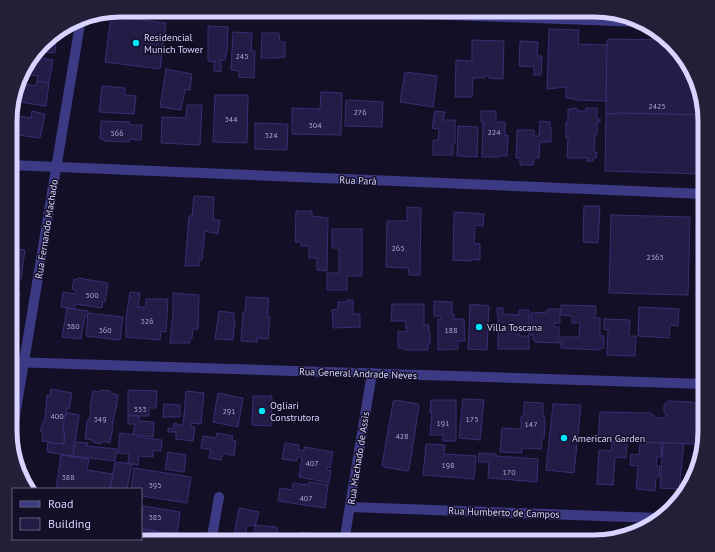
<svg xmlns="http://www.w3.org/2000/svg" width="715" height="552" font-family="'PT Sans',sans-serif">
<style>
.building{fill:#241b47;stroke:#3b2d73}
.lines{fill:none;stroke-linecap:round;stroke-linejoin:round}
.street{stroke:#3d3a85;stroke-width:10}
.poi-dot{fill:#00e5ff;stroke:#130f26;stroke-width:1.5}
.labels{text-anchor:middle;stroke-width:3;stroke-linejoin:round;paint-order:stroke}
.number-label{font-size:8px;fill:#aca6d1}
.poi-label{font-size:10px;fill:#d9d4ff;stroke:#130f26;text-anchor:start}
.street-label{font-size:10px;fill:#d9d4ff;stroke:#130f26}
.rim{fill:none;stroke:#d9d4ff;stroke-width:5}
</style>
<rect width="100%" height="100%" fill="#130f26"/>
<g class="building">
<polygon points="111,16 166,23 160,69 105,62"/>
<polygon points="208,26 228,27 227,53 226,53 225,60 220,60 220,63 221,63 221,72 214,71 214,63 216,62 208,61"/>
<polygon points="549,29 579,30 578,44 607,45 606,101 575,100 575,99 566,98 566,87 547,89"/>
<polygon points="56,32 55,53 43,52 43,46 41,46 48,37"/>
<polygon points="233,32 252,33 251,51 255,51 254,78 239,77 239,71 231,70"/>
<polygon points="262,33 279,33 280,42 285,42 285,57 280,57 280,58 261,58"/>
<polygon points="611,39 669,40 696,78 704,115 618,113 617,114 606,114 607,40"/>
<polygon points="472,40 504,41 503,79 489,78 489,76 485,76 485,78 473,78 472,97 455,97 456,60 472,61"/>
<polygon points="520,41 538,42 537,56 542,56 541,75 534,75 534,67 519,66"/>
<polygon points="32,56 53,60 49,83 37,81 38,76 22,74 25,66"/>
<polygon points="166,69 192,74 190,90 185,89 181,110 160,107"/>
<polygon points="405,72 437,76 433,107 400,102"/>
<polygon points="37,81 49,83 46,106 13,101 19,83 36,86"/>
<polygon points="102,86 125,88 125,95 136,96 134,114 99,112"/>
<polygon points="321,92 342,93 341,135 292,134 292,108 320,109"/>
<polygon points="215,95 248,95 247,143 213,142"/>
<polygon points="346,100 383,102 382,127 345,126"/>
<polygon points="187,105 202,105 200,145 161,143 162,117 186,118"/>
<polygon points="573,108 577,108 577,111 586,111 586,108 597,108 597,119 600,119 600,122 597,122 597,134 595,134 594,152 597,152 596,158 593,158 593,161 587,161 588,158 567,158 568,138 566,138 566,122 568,122 568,109 573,109"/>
<polygon points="32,111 45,114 40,138 11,134 11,115 31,118"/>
<polygon points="435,111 445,112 443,120 455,120 455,144 453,144 453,155 433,155 433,140 438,140 439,129 432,128"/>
<polygon points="481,111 496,111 496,122 505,122 505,136 508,135 507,156 499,156 499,157 482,157 483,122 481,122"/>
<polygon points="618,113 704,115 705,166 702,174 605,171 606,114 617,114"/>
<polygon points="101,121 130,122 130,125 142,125 141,140 129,139 129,142 104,141 104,139 100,139"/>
<polygon points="540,121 550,122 550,127 551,127 551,142 540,142 539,158 534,158 533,165 520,165 520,158 516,158 517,130 534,130 534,136 539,136"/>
<polygon points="255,123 288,124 287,150 255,149"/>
<polygon points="458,126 478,127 477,157 457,156"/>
<polygon points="194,196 214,197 213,220 220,220 218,234 205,231 202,260 199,260 199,266 185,266 189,216 192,216"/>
<polygon points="584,206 600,206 598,243 583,242"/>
<polygon points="407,207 421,208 420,275 409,275 408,268 386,267 387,221 407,221"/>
<polygon points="296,211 312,211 312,216 328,218 327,271 317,270 317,258 309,258 309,246 301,246 301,242 295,242"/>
<polygon points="454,212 484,214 483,226 475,225 474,243 480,244 480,260 471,259 471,261 453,260"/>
<polygon points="611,215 690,217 688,295 609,293"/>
<polygon points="332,229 362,229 362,276 347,276 347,290 327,290 327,273 339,273 339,248 332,248"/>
<polygon points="11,248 25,250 21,279 11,277"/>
<polygon points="78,278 108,283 105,302 103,301 102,308 75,304 75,309 61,307 63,292 75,294 76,290 72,289 74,279 77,280"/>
<polygon points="11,292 20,293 18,301 16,301 11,330"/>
<polygon points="130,292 140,293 138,307 146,307 146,299 168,299 166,332 161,331 160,340 126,337 126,318"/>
<polygon points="173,293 199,295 198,329 193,329 192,338 190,338 190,343 170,343 173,312"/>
<polygon points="246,297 269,298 267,316 270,317 268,339 257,338 257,342 241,341 243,312 245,312"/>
<polygon points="347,300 353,300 353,314 360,314 360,327 333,328 332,310 338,309 338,302 347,302"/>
<polygon points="434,301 452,302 452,314 454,314 454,319 464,319 465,341 458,341 458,349 438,350 438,319 441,319 441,316 434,316"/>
<polygon points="392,304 424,304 424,325 429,325 429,332 430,332 430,344 428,344 428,350 405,350 405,348 398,348 398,331 406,332 406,321 391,321"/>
<polygon points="470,304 489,306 487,350 468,349"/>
<polygon points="561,305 596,306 595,318 600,318 600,336 604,336 604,348 600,348 600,350 561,348 561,337 579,337 580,323 572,323 572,316 561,315"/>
<polygon points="639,307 679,309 678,326 670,325 669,338 638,336"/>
<polygon points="67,308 88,311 88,316 85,316 81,339 62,337"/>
<polygon points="497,308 503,308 503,314 519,315 519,310 529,310 529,332 519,332 519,336 529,336 529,349 498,349 498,315 497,315"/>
<polygon points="548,309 560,309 560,323 554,323 554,327 559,327 559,343 535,342 535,340 533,340 533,335 529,335 529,330 531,331 531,313 548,312"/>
<polygon points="219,311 234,313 234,320 235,320 233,340 215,339"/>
<polygon points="88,313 123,317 120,340 86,336"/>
<polygon points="604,319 630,320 629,336 636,336 635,356 607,355 608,330 604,329"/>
<polygon points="51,389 72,393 69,409 67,408 66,415 65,415 64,444 50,443 50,442 42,441 43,433 42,433 42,431 40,431 45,418 47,395 50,396"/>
<polygon points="101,390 110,391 111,393 118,395 116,410 114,411 115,412 112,426 113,426 110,443 103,441 101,444 93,442 92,440 85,439 87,422 89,418 90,418 91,407 90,407 93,391 100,392"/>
<polygon points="128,390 157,391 156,408 149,408 149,416 128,416"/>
<polygon points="186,391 204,393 201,424 191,423 191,427 195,427 193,441 176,439 176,432 168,432 168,428 173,429 174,423 183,426"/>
<polygon points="218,393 243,398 238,427 213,422"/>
<polygon points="253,396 272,396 271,426 252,425"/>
<polygon points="463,399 484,400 480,440 459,438"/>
<polygon points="395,400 418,404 419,406 409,470 407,471 384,467 382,465 393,402"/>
<polygon points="431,400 456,400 456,441 443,441 443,435 430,435 432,413 430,413"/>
<polygon points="668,401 691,402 695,403 697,406 696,444 598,441 600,412 650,413 657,418 666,418 666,414 664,413 664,405"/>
<polygon points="524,402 543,403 543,417 545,417 545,428 544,438 542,438 541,449 522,448 522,453 500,452 502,428 521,429 521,416 524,416"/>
<polygon points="164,404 180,405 180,417 163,417"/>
<polygon points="553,404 581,405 574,473 546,470"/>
<polygon points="67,413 79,415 73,456 47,452 48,442 50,442 50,443 64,444 65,432 63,432 64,420 65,415 66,415"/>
<polygon points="128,416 139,416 139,421 154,422 153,437 133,435 135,424 128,424"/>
<polygon points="120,433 137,435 137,437 162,440 161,451 153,450 153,457 139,456 138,465 128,463 129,454 118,453"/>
<polygon points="217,433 233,436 232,440 236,441 234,456 223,453 221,460 209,458 211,450 201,448 203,436 216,438"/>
<polygon points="75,442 88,443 87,446 117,449 115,461 73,456"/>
<polygon points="612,442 627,443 626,458 615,457 613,485 597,484 599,450 611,451"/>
<polygon points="640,442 662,443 661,457 657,457 656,466 660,466 659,477 656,477 655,491 636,489 638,466 630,465 631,454 639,455"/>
<polygon points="285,443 299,445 298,450 304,451 304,447 333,452 330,468 328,467 327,470 331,471 329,483 299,477 302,457 297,457 297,461 282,459"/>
<polygon points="663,443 684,443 679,489 660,488"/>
<polygon points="426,444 445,445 444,454 476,456 474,479 423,475"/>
<polygon points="168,452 186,455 184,472 165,469"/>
<polygon points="479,453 496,454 496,456 538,459 537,482 488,478 489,462 478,462"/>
<polygon points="61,455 89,459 87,470 113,474 110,489 56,489"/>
<polygon points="115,462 132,464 127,489 110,489"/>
<polygon points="134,468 191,477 187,503 141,496 141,489 131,489"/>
<polygon points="309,482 328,485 325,508 278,501 280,488 292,490 293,483 308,485"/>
<polygon points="143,506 180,512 177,535 156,532 157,531 143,529 143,530 141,530"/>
<polygon points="239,508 259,512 255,526 247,525 244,542 233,542"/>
<polygon points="256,525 276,527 278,529 276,536 279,539 295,542 250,542"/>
<polygon points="142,530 167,533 166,542 121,542 121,539 141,539"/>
<polygon points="300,532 323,535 322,542 296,542 299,539"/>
</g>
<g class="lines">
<g class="street">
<polyline points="315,10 642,22"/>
<polyline points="11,165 705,194"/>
<polyline points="10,362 705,384"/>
<polyline points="11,440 81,18"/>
<polyline points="350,507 658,518"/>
<polyline points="211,542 219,497"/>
<polyline points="344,542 372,373"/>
</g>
</g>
<g class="poi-dot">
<circle cx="136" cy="43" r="4"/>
<circle cx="479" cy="327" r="4"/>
<circle cx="262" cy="411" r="4"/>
<circle cx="564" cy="438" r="4"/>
</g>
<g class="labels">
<g class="number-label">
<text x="242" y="59">245</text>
<text x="657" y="109">2425</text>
<text x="360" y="115">276</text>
<text x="231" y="122">344</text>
<text x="315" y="128">304</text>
<text x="494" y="135">224</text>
<text x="117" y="136">566</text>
<text x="271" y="138">324</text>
<text x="398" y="251">265</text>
<text x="655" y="260">2363</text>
<text x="92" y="298">500</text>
<text x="147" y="324">326</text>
<text x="73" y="329">380</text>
<text x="105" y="333">360</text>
<text x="451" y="333">188</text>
<text x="140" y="412">333</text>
<text x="229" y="414">291</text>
<text x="57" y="419">400</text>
<text x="100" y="422">349</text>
<text x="472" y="422">175</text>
<text x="443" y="426">191</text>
<text x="531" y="427">147</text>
<text x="402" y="439">428</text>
<text x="312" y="466">407</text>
<text x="448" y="468">198</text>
<text x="509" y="475">170</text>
<text x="68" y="480">388</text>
<text x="155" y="488">395</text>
<text x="306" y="501">407</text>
<text x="155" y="520">385</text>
</g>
<g class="poi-label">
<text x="144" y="41">Residencial<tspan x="144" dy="12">Munich Tower</tspan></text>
<text x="487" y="331">Villa Toscana</text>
<text x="270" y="409">Ogliari<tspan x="270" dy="12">Construtora</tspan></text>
<text x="572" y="442">American Garden</text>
</g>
<g class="street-label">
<text transform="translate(358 180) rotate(2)" y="4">Rua Pará</text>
<text transform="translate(46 229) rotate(-81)" y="4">Rua Fernando Machado</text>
<text transform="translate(358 373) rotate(2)" y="4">Rua General Andrade Neves</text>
<text transform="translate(358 458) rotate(-81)" y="4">Rua Machado de Assis</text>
<text transform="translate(504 512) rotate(2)" y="4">Rua Humberto de Campos</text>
</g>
</g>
<path d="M0 0H715V552H0ZM121 17H594A104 104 0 0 1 698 121V431A104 104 0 0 1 594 535H121A104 104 0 0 1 17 431V121A104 104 0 0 1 121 17Z" fill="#231f37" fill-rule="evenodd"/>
<path class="rim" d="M121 17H594A104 104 0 0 1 698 121V431A104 104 0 0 1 594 535H121A104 104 0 0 1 17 431V121A104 104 0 0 1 121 17Z"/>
<rect x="12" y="488" width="130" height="52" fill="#130f26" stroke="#625e7d"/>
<rect x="20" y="501" width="20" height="6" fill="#3d3a85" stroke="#625e7d"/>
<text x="48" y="508" font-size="12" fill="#d9d4ff">Road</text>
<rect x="20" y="518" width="20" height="12" fill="#241b47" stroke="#625e7d"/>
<text x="48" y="528" font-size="12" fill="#d9d4ff">Building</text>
</svg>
